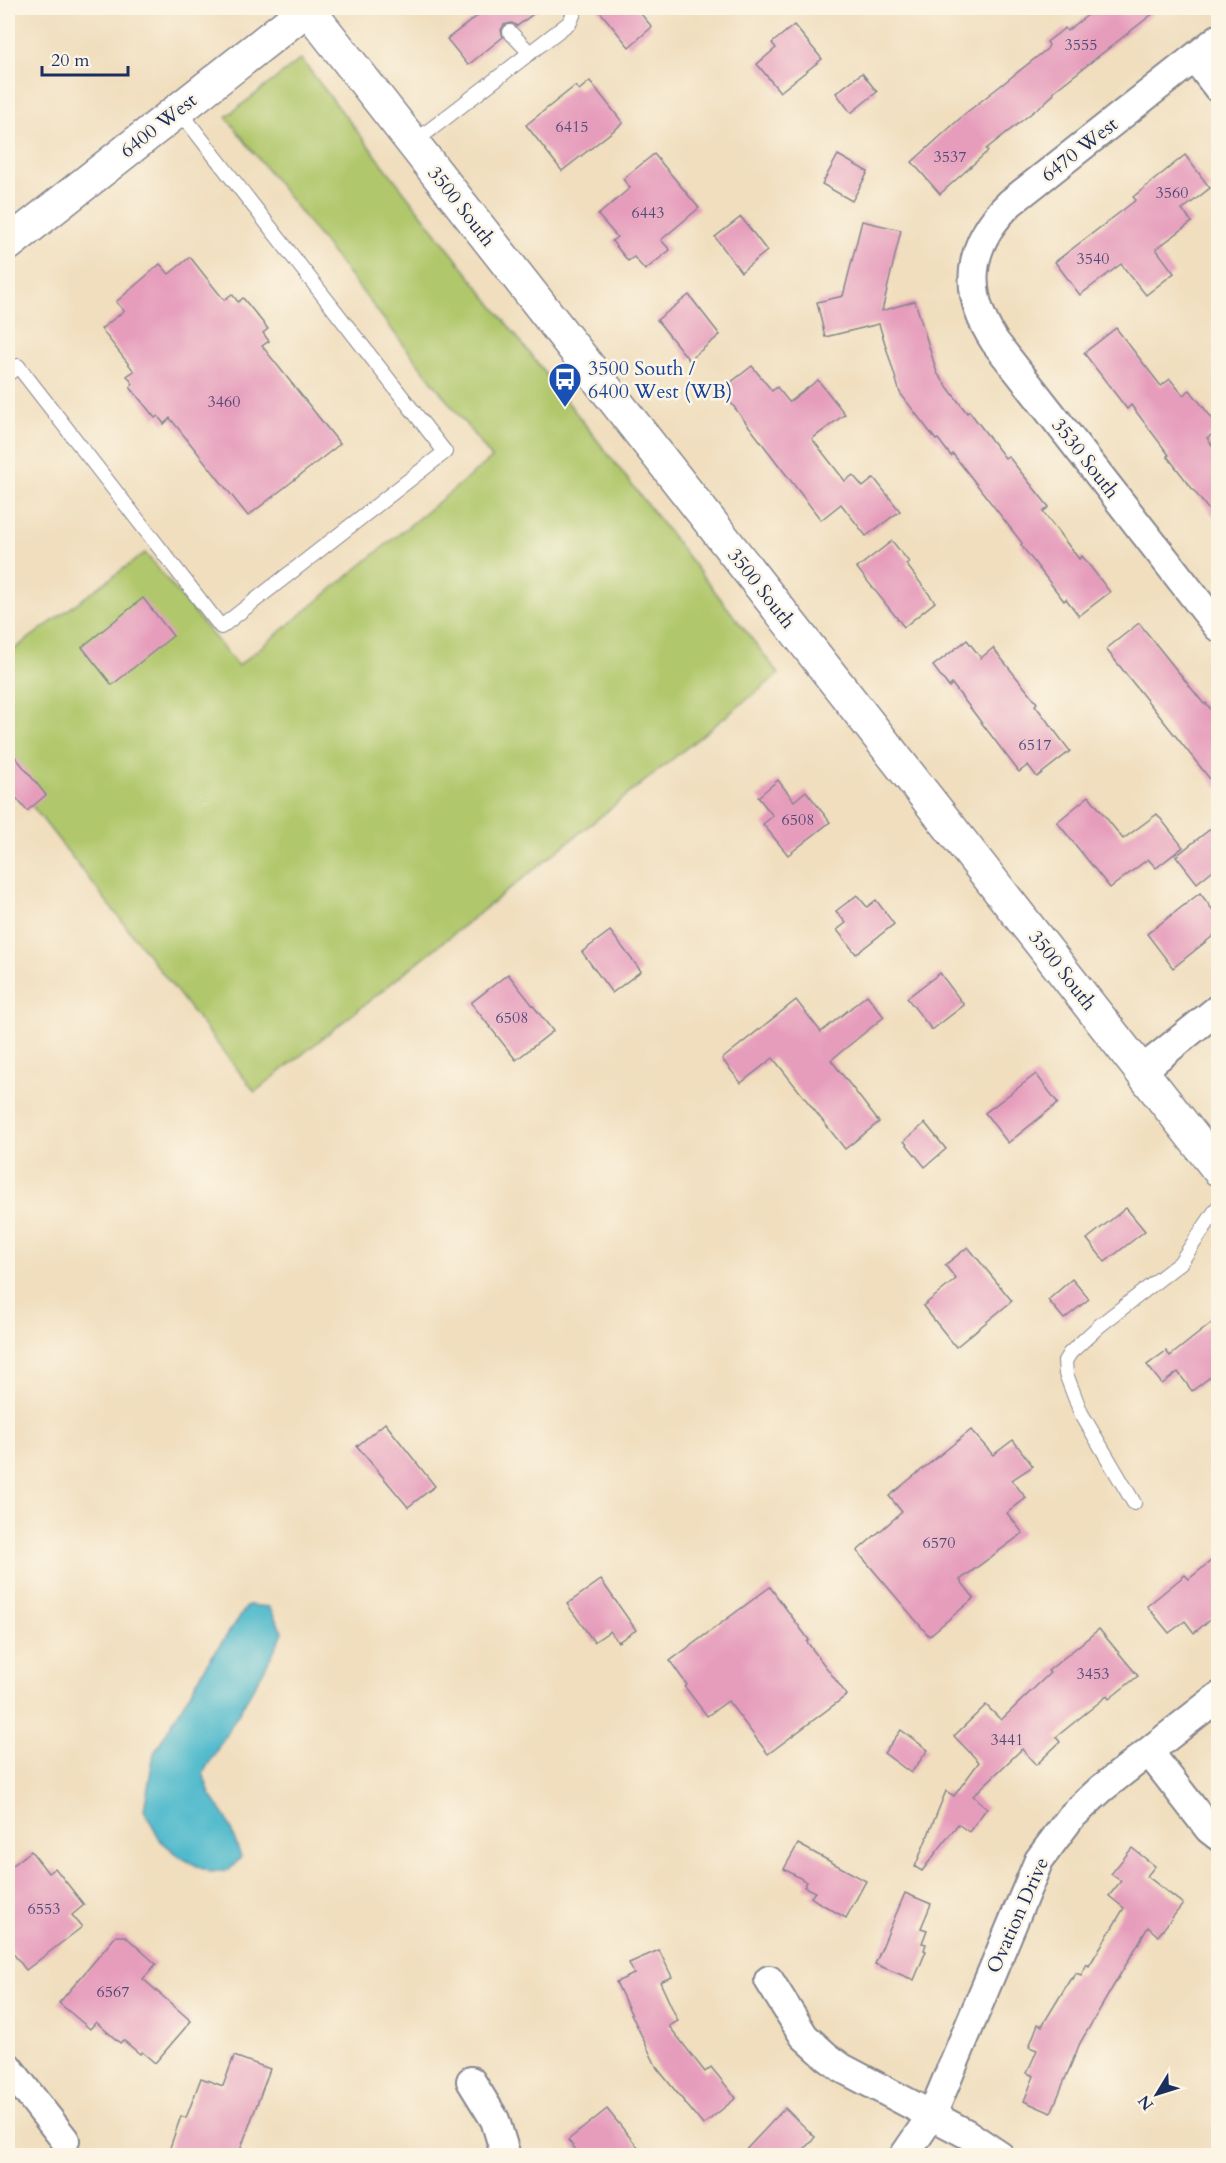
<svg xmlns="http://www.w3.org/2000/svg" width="1226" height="2163" font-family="Cardo,serif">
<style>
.green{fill:#b1c76c;stroke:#667b65;stroke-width:1.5}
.water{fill:#4fbacc;stroke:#357495;stroke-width:1.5}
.building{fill:#e69dbc}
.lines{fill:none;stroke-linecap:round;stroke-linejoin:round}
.service-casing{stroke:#86868e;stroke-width:16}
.minor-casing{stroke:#86868e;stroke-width:32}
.tertiary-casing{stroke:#86868e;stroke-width:36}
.primary-casing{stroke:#86868e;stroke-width:36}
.service{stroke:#fff;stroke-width:14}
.minor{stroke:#fff;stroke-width:28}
.tertiary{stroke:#fff;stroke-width:33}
.primary{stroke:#fff;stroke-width:33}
.labels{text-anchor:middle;stroke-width:5;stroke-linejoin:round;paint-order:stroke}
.number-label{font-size:16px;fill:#4e4a76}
.street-label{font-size:20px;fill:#1b2f5e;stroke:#fcf5e5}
.transit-label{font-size:20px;fill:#164399;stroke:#fcf5e5;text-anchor:start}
</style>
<rect width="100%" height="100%" fill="#fcf5e5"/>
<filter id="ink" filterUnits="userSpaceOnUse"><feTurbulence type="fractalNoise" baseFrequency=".0167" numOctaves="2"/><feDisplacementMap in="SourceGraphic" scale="12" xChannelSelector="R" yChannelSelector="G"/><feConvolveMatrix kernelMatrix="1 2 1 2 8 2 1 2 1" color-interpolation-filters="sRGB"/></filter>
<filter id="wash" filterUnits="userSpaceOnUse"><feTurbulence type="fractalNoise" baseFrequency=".008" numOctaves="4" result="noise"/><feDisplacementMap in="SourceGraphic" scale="24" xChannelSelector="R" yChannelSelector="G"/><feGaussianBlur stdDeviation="1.35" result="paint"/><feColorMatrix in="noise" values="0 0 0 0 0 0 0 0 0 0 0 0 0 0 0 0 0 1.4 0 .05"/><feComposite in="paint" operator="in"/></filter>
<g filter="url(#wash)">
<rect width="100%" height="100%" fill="#f0debe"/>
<polygon class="green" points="301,59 779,674 255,1092 8,775 8,654 145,553 238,666 492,458 226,117"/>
<polygon class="water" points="248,1605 269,1607 283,1633 264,1670 203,1773 210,1794 227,1819 241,1857 229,1870 209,1872 182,1858 161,1841 144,1810 154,1753 211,1658"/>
<g id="blocks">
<g class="building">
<polygon points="488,8 541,8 517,26 512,23 504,25 501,30 503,37 468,65 447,39"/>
<polygon points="597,8 636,8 652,27 629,47"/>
<polygon points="1097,8 1160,8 1053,92 1054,94 1043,104 986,149 988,151 940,194 912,162 966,113 1047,49 1049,45 1047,42 1065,28 1067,31"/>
<polygon points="794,25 822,59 780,92 757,64 776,48 772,43"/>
<polygon points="862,73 877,92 851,113 836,93"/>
<polygon points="590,81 623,123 562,171 526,125 575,86 579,90"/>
<polygon points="654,154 699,208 661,240 670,250 645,270 634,257 628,261 612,241 617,237 598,215 630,188 623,179"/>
<polygon points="838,155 868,172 852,201 822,184"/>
<polygon points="1185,155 1210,188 1182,210 1192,222 1156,249 1174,273 1146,295 1121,264 1080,295 1055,262 1136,200 1133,197"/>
<polygon points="741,217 767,251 741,272 715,237"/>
<polygon points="862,221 901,230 882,311 915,301 937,373 967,413 969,411 1005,458 1008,456 1049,507 1043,512 1079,559 1082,556 1110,592 1079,616 1066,599 1064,601 1021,545 1022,543 953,454 951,456 938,439 936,440 900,393 879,324 825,337 817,302 843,296"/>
<polygon points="190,257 224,300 232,294 238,302 243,298 268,329 263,333 269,341 262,346 340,444 248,516 170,418 164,424 158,416 155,418 130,387 133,384 127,376 134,371 101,329 124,311 116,302 160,264 169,274"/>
<polygon points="689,295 720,335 689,360 657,320"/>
<polygon points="1116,328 1161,386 1170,379 1183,395 1190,390 1218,426 1218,430 1207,438 1218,453 1218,522 1167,456 1169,455 1131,405 1127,409 1084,353"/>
<polygon points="752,366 772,391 777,387 789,402 818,380 845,414 812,439 845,481 853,475 863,487 874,478 900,511 866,536 841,504 821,520 721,390"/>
<polygon points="892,541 909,562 906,564 935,602 904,627 857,568"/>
<polygon points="143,598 173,636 112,685 82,647"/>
<polygon points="1139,623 1204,704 1206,703 1218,719 1218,789 1106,649"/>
<polygon points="967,640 981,658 993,648 1037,703 1035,705 1070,751 1037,777 1028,765 1019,772 952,684 949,687 933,666"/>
<polygon points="8,748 46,795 27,811 8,788"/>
<polygon points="778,780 794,801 806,791 830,822 788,855 763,824 773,816 758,797"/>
<polygon points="1089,796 1123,839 1157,814 1183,847 1156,868 1148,859 1110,888 1057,822"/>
<polygon points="1218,823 1218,866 1197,883 1176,856"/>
<polygon points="1200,893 1218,917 1218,932 1173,968 1147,934"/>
<polygon points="857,895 867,907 876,900 894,924 856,954 837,930 846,923 836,911"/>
<polygon points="610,931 641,971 612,993 582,952"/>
<polygon points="940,973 964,1005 932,1030 907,998"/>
<polygon points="508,974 553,1031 516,1060 471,1003"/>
<polygon points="867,995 884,1017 831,1060 879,1122 845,1149 773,1058 741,1083 722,1059 796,1000 821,1032"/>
<polygon points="1036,1074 1058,1103 1008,1143 985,1113"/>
<polygon points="925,1123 946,1149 925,1167 904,1141"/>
<polygon points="1126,1208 1145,1231 1105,1262 1087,1239"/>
<polygon points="968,1247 1012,1301 956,1347 923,1306 956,1279 945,1265"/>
<polygon points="1072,1279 1089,1299 1064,1319 1048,1300"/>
<polygon points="1218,1318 1218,1371 1192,1391 1178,1372 1162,1384 1147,1365 1166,1351 1170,1356"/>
<polygon points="385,1423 435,1486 408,1507 357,1446"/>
<polygon points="971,1430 993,1455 1013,1440 1033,1466 1012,1480 1026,1498 1007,1513 1023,1533 960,1580 974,1598 929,1636 857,1551 902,1512 889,1496"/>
<polygon points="1218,1555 1218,1613 1194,1633 1185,1621 1169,1633 1147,1606 1185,1575 1189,1579"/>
<polygon points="601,1580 636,1630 618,1642 610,1631 594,1642 567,1604"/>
<polygon points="770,1587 809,1640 807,1642 847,1695 768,1754 728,1701 707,1716 685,1687 687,1685 670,1661"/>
<polygon points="1099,1629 1138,1676 1109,1699 1107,1696 1056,1737 1060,1742 1036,1765 1022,1749 973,1796 987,1808 969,1832 958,1824 922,1871 915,1867 946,1791 954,1796 979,1762 954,1736 986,1705 1001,1720 1050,1673 1048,1671"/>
<polygon points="901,1730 928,1750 911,1773 884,1753"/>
<polygon points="798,1844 866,1881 846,1918 818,1902 811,1897 815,1892 804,1887 807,1882 784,1869"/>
<polygon points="1132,1848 1155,1866 1147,1876 1183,1904 1158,1936 1148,1927 1080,2043 1051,2113 1024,2101 1034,2076 1027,2073 1037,2050 1029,2047 1038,2024 1042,2026 1071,1978 1073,1979 1076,1973 1081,1975 1087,1964 1089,1966 1124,1908 1109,1896 1121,1881 1111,1874"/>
<polygon points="31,1851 48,1873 55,1868 84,1905 72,1915 82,1927 26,1970 8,1947 8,1869"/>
<polygon points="905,1893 931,1904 921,1928 927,1930 922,1943 926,1944 924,1950 926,1951 914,1980 875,1964"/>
<polygon points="116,1936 125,1936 156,1964 143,1979 191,2021 155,2063 142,2052 140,2054 123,2040 120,2043 96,2022 90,2029 59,2003"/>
<polygon points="659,1950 672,1977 660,1982 678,2021 669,2026 705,2072 711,2067 736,2098 703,2125 657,2068 616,1982 634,1974 629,1963"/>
<polygon points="234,2056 270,2069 238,2156 167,2156 181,2116 186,2118 201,2078 223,2086"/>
<polygon points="785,2108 815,2137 798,2156 740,2156"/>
<polygon points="607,2109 645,2156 581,2156 568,2140"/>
</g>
</g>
</g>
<g filter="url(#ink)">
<use href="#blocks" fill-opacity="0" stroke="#86868e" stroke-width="1.5"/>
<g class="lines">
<defs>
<g id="service">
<polyline points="510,32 530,53"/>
<polyline points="413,143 570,22 576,8"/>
<polyline points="8,374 18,366 221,627 445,452 178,109"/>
<polyline points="1134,1503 1081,1413 1066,1374 1065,1361 1070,1353 1099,1326 1180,1263 1218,1207"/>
</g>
<g id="minor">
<path d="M1218 39 1010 203C967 245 962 292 995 342L1218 627"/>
<polyline points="1195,58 1218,88"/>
<polyline points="1141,1071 1218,1009"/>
<polyline points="1149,1752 1209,1829 1218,1836"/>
<polyline points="769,1980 804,2036 826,2056 842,2068 967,2134 1000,2156"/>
<polyline points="8,2067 65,2140"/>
<polyline points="471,2081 495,2120 506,2156"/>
<polyline points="904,2156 932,2115 1039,1860 1071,1817 1101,1789 1218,1697"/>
</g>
<polyline id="tertiary" points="8,244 308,8"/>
<polyline id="primary" points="307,8 1218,1169"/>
</defs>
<use href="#service" class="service-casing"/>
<use href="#minor" class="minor-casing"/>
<use href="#tertiary" class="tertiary-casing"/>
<use href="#primary" class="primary-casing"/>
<use href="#service" class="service"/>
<use href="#minor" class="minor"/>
<use href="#tertiary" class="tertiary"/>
<use href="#primary" class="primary"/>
</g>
</g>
<defs>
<symbol id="bus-pin" viewBox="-11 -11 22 30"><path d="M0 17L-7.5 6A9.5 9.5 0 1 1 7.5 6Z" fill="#1a4fb4" stroke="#fcf5e5"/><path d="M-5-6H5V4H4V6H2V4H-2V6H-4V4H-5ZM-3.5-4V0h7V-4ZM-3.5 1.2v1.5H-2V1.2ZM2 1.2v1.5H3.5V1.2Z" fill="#fff"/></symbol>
</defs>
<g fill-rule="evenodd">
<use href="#bus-pin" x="546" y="360" width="38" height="52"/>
</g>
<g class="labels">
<g class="number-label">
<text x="1081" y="50">3555</text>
<text x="572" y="132">6415</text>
<text x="950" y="162">3537</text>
<text x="1172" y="198">3560</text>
<text x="648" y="218">6443</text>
<text x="1093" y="264">3540</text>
<text x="224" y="407">3460</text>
<text x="1035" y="750">6517</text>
<text x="798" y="825">6508</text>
<text x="512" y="1023">6508</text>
<text x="939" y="1548">6570</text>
<text x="1093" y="1679">3453</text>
<text x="1007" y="1745">3441</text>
<text x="44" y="1914">6553</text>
<text x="113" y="1997">6567</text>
</g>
<g class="street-label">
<text transform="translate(158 125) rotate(-38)" y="7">6400 West</text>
<text transform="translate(1079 149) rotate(-38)" y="7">6470 West</text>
<text transform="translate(462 206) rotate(52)" y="7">3500 South</text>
<text transform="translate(1086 458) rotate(52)" y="7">3530 South</text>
<text transform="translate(762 588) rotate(52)" y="7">3500 South</text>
<text transform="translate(1063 970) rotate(52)" y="7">3500 South</text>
<text transform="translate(1017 1915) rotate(-66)" y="7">Ovation Drive</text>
</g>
<g class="transit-label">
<text x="588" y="375">3500 South /<tspan x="588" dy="23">6400 West (WB)</tspan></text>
</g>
</g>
<rect width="1226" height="2163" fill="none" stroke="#fcf5e5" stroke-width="30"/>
<g transform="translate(1157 2094) rotate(232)" stroke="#fcf5e5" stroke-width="4.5" paint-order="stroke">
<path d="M0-4.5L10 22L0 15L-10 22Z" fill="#1b2f5e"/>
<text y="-9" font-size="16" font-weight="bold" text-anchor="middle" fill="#1b2f5e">N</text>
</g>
<path d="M42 66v9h86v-9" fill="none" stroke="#1b2f5e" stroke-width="3"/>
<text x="51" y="66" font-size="18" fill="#1b2f5e" stroke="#fcf5e5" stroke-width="4.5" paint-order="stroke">20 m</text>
</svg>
